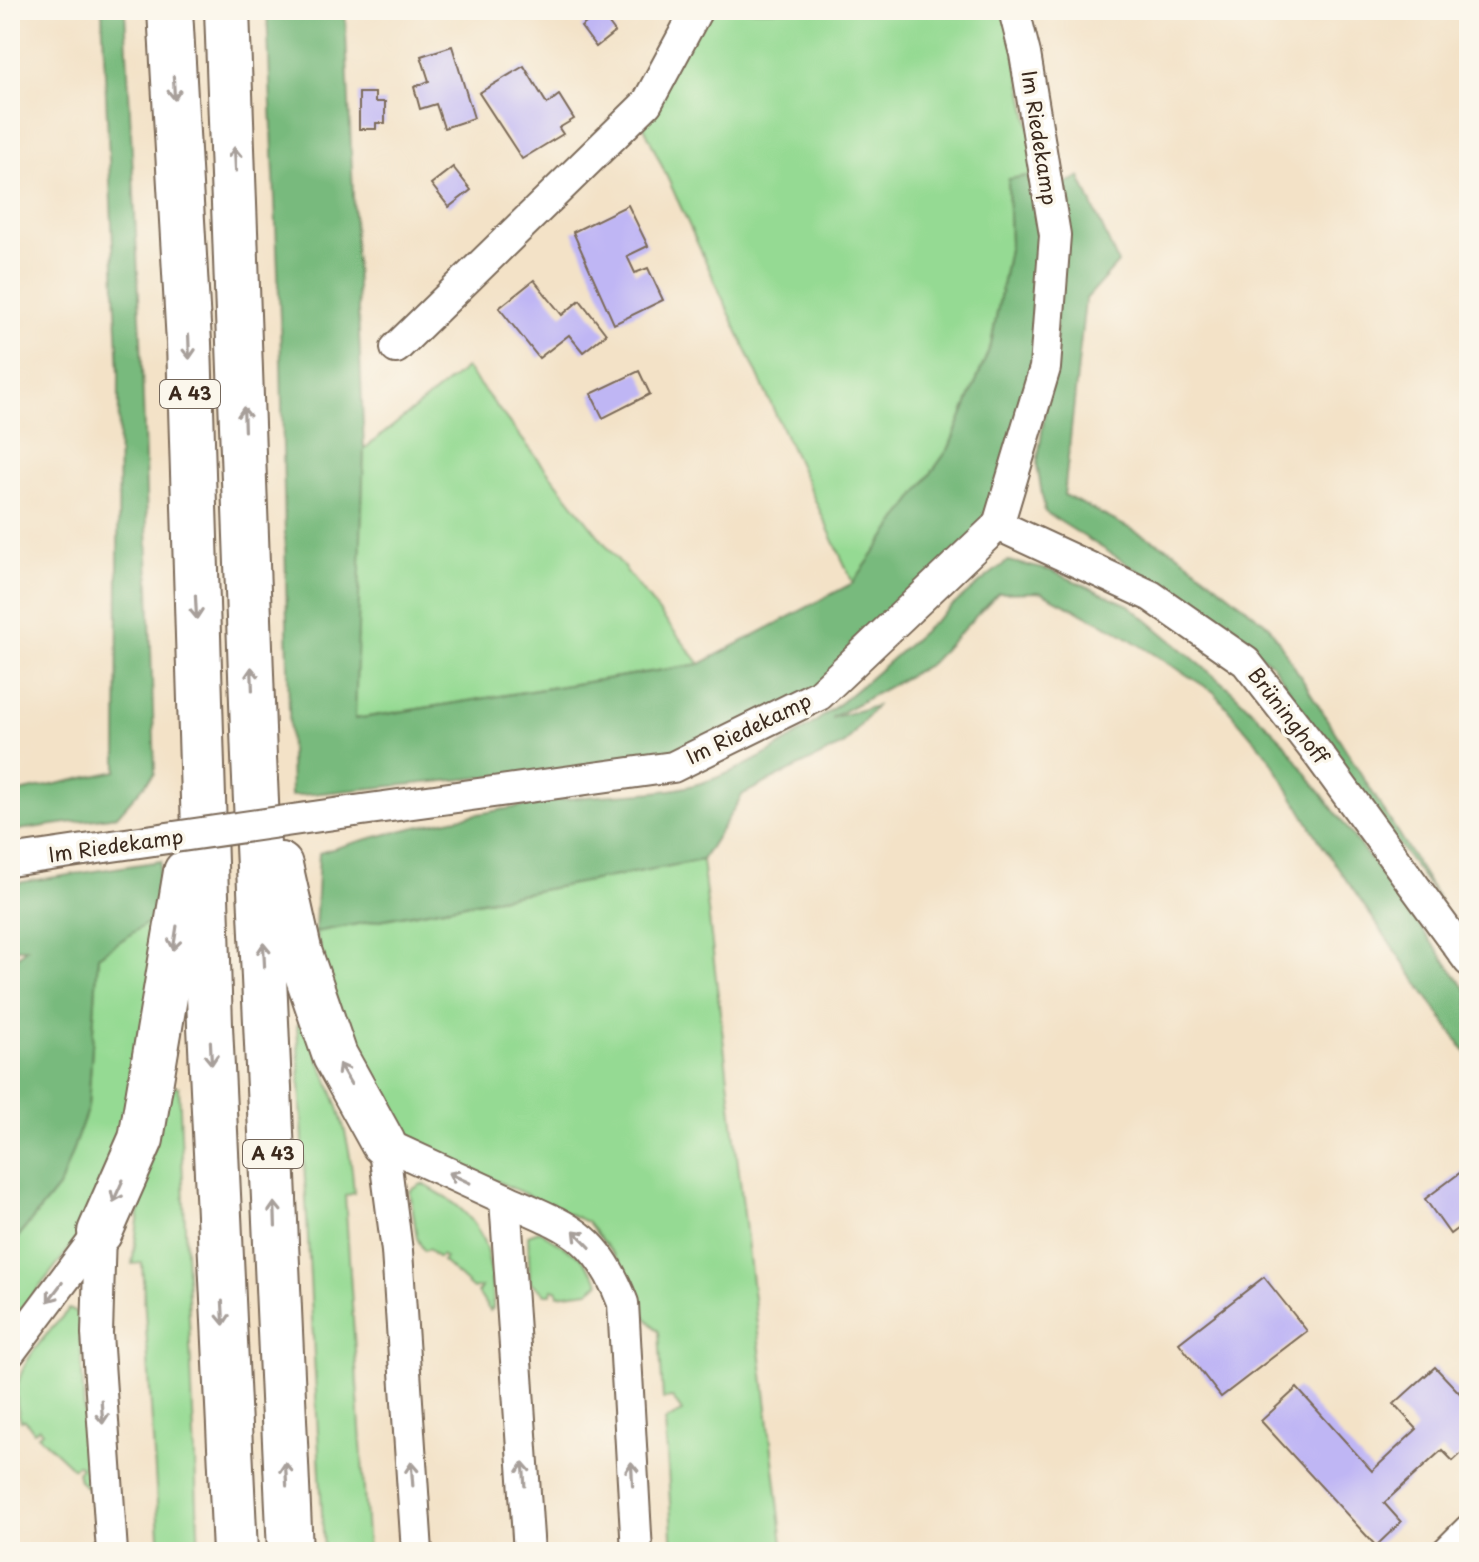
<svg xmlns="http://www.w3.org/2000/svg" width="1479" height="1562" font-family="'Playpen Sans',sans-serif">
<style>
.green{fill:#95da93;stroke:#688258;stroke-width:2}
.forest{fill:#78ba7d;stroke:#5a724e;stroke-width:2}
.building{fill:#bfb6f4}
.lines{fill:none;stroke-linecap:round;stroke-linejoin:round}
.minor-casing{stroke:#7b6a59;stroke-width:34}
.highway-casing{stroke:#7b6a59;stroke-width:48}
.minor{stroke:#fff;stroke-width:30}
.highway{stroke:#fff;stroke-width:44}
.minor-bridge-casing{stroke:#7b6a59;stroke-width:34;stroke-linecap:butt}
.minor-bridge{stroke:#fff;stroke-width:30}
.oneway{stroke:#a79f9a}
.labels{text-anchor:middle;stroke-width:7;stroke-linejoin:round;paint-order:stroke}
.shield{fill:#fbf7ec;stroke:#75685c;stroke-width:2}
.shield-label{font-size:18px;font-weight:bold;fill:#3b2a1e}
.street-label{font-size:20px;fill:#3b2a1e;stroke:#fbf7ec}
</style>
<rect width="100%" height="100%" fill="#fbf7ec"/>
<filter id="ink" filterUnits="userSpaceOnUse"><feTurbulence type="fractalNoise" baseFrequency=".0125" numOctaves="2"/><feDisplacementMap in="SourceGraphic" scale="16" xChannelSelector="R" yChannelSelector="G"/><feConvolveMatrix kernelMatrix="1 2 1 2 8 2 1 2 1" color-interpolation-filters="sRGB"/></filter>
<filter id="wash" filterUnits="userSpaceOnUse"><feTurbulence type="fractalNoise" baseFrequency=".006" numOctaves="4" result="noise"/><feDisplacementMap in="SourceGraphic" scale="32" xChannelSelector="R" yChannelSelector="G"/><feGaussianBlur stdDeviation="1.8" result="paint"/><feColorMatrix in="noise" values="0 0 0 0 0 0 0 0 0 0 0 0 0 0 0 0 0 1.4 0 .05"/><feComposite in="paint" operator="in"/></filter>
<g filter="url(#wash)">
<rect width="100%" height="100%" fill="#f3e2c7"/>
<g class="green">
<polygon points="703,10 1007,10 1039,174 1008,180 1010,244 991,345 949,448 853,583 640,118"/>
<polygon points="466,368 700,664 354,719 364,449"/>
<polygon points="702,860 784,1552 673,1552 665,1421 682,1412 673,1398 663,1399 659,1332 636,1306 620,1262 587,1222 437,1154 408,1133 383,1101 364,1074 339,1010 315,932"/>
<polygon points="153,919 152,983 135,1098 80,1235 10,1325 10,1247 60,1185 88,1107 98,956"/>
<path d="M297 1024 303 1025C331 1086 350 1124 354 1193L345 1196 368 1552H324Z"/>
<polygon points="171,1086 179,1087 199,1552 160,1552 142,1263 132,1264 143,1185"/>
<path d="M422 1184C483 1214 491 1243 493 1308L490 1311 478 1293 481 1287 473 1289 442 1261 445 1258 441 1255 438 1258 428 1249 424 1251 417 1238 410 1191Z"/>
<polygon points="539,1231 581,1257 600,1282 589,1291 558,1295 557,1290 552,1289 551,1294 545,1294 530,1281 528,1235"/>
<path d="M69 1309 79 1314 88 1489 79 1481 77 1472 81 1467 77 1464 73 1468 38 1435 42 1432 39 1428 34 1432 25 1420 21 1421C4 1374 40 1343 69 1309Z"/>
</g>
<g class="forest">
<polygon points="102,10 125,10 141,337 155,773 117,816 10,831 10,794 117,771 119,373"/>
<polygon points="267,10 345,10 364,449 355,719 700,664 853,583 949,448 991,345 1010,244 1008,179 1039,174 1048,235 1039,367 993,522 818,687 671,759 291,796 280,319"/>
<polygon points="1080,177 1118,263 1085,300 1064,495 1176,552 1269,626 1440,901 1343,770 1272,664 1204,612 1045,512 1037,465 1056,337 1055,188"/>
<path d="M1008 561 1052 571 1129 605 1232 691 1281 739 1469 993V1057L1322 845 1269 757 1214 692 1114 629 1041 592 998 593 930 664 831 718 876 706 845 744 743 794 702 860 315 932 319 853C400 828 484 811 568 799 609 793 654 796 694 785 813 753 911 631 1008 561Z"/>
<polygon points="161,861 153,919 98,956 88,1107 60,1185 10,1247 10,963 27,948 10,948 10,884"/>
</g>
<g id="blocks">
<g class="building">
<polygon points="600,12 615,32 596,47 581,27"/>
<polygon points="452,46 474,118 444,128 436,104 420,109 414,87 429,81 421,56"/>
<polygon points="524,66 547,104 559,95 574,119 559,128 563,134 522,159 479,93"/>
<polygon points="359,93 375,93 375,102 385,102 385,123 376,123 376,129 359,129"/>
<polygon points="453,167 471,190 449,207 431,184"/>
<polygon points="628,205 648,246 627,256 635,273 648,268 663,300 614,324 573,232"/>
<polygon points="534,280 562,315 580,300 606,334 583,352 569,335 539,358 499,308"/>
<polygon points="639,371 650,394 603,418 591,394"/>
<polygon points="1469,1166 1469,1220 1450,1234 1425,1199"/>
<polygon points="1264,1277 1307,1331 1221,1397 1179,1343"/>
<polygon points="1435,1367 1469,1403 1469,1446 1453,1461 1442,1450 1384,1503 1401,1522 1376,1546 1261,1421 1297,1388 1372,1471 1417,1429 1394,1404"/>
</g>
</g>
</g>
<g filter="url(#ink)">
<use href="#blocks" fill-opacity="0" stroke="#7b6a59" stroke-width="2"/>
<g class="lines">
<defs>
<g id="minor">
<polyline points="396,348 647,103 697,10"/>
<polyline points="998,525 1151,596 1246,662 1318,754 1469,961"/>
<polyline points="355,811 673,767 819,695 998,525 1045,368 1055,235 1025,54 1014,10"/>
<polyline points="10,861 105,847"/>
<polyline points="383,1143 505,1199 529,1552"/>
<polyline points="383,1143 397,1251 417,1552"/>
<path d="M505 1199C568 1227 597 1234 623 1303L637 1552"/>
<polyline points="100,1232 97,1334 112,1552"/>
<polyline points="10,1352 100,1232"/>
<polyline points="1447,1552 1469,1530"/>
</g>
<g id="highway">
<polyline points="170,10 189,343 210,1026 235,1552"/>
<polyline points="227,10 254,757 290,1552"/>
<polyline points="280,865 300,954 335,1056 383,1143"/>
<polyline points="100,1232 141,1139 186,872"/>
</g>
</defs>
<use href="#minor" class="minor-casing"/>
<use href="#highway" class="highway-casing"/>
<use href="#minor" class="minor"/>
<use href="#highway" class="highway"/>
<defs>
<polyline id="minor-bridge" points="105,847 355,811"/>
</defs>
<use href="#minor-bridge" class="minor-bridge-casing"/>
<use href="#minor-bridge" class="minor-bridge"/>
</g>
<defs><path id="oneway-shaft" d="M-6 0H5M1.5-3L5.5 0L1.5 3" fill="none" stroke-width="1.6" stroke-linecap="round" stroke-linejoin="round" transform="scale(2)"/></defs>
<g class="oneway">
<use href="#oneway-shaft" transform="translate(174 88) rotate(87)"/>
<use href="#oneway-shaft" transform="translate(235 159) rotate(-93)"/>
<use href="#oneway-shaft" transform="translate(189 347) rotate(88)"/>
<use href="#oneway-shaft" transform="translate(244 419) rotate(-92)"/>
<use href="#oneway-shaft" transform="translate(196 607) rotate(87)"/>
<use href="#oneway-shaft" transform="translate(252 679) rotate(-92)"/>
<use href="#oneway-shaft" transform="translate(175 938) rotate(99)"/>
<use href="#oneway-shaft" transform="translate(264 955) rotate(-93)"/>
<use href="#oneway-shaft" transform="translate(211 1053) rotate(87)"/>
<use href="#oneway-shaft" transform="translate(345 1074) rotate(-120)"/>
<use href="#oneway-shaft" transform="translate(459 1178) rotate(-155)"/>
<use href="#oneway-shaft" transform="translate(118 1191) rotate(114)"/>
<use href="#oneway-shaft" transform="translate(275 1214) rotate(-92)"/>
<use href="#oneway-shaft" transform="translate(582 1239) rotate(-134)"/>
<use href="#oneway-shaft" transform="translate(55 1292) rotate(127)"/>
<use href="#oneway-shaft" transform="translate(223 1313) rotate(87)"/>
<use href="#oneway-shaft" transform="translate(102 1412) rotate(86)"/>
<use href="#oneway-shaft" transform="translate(286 1474) rotate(-93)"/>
<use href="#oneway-shaft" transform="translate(412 1474) rotate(-94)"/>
<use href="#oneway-shaft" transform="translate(524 1474) rotate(-94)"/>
<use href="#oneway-shaft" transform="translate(632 1474) rotate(-93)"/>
</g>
</g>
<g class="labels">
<g class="shield">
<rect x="160" y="380" width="60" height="28" rx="6"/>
<rect x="243" y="1140" width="60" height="28" rx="6"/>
</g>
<g class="shield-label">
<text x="190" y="400">A 43</text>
<text x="273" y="1160">A 43</text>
</g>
<g class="street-label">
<text transform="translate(1039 138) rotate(81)" y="7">Im Riedekamp</text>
<text transform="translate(1288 716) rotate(52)" y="7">Brüninghoff</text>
<text transform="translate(749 729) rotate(-26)" y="7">Im Riedekamp</text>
<text transform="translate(116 846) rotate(-8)" y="7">Im Riedekamp</text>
</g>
</g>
<rect width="1479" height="1562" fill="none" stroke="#fbf7ec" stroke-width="40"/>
</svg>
